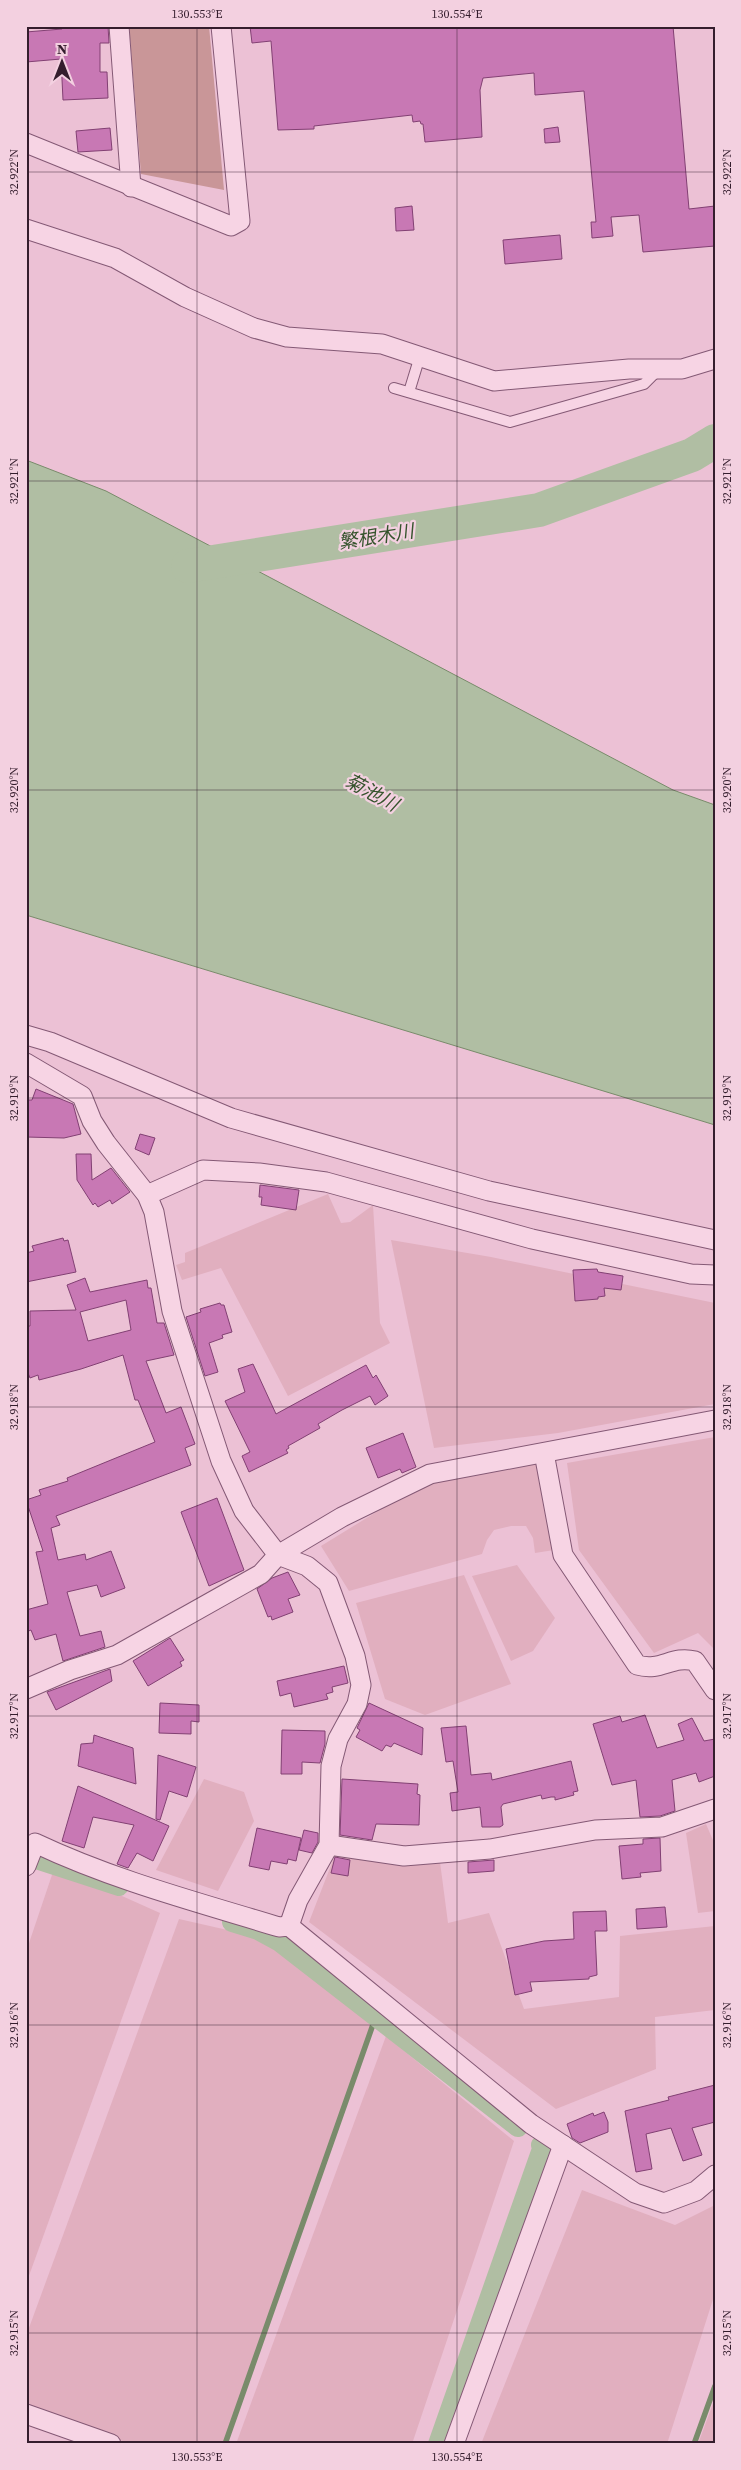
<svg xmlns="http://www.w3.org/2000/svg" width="741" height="2470" font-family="'Source Serif 4','Noto Sans JP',serif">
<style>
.farmland{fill:#e1afbf}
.green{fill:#c99698}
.water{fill:#b0bea3;stroke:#798b6b}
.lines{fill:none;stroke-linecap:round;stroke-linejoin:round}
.stream{stroke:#798b6b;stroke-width:5.5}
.canal{stroke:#b0bea3;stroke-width:20}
.river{stroke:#b0bea3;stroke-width:34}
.building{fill:#c878b4;stroke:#824073;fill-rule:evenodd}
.service-casing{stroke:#845975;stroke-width:12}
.minor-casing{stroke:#845975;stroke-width:21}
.service{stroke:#f7d4e4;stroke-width:10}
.minor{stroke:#f7d4e4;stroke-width:19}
.ticks{fill:none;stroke:#341d2d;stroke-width:1;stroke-opacity:0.45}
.labels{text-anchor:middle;stroke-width:4.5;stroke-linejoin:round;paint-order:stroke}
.water-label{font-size:19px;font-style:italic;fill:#36542d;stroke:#f3d0e0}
.neatline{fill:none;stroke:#341d2d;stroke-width:2}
.ticks-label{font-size:12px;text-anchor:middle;fill:#341d2d}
</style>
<rect width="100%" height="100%" fill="#ecc1d5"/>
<g class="farmland">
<polygon points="328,1194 341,1223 350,1222 373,1205 380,1323 390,1343 288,1396 221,1268 182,1280 176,1265 185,1262 185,1253"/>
<polygon points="391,1240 491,1257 715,1303 715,1404 558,1433 434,1448"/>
<polygon points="715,1437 715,1650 698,1633 654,1653 579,1550 567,1463"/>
<polygon points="540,1460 554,1550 535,1553 533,1538 526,1526 511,1526 494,1530 487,1540 482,1554 349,1591 321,1546 435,1476"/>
<polygon points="517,1565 555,1618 533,1651 511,1661 472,1576"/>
<polygon points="464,1575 511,1684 425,1715 385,1699 356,1603"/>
<polygon points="204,1779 244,1792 254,1821 218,1891 156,1870"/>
<polygon points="706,1824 715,1845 715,1911 698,1913 686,1833"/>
<polygon points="335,1855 440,1862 448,1923 489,1913 524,2009 619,1997 620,1936 715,1926 715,2010 655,2017 656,2069 556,2109 309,1922"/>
<polygon points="55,1866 160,1913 26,2284 26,1952"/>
<polygon points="179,1919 280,1942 376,2016 225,2444 133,2444 26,2413 26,2336"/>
<polygon points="386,2036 514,2141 412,2444 236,2444"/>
<polygon points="582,2190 675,2225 715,2205 715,2293 667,2444 481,2444"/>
<polygon points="715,2398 715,2444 698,2444"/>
</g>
<polygon class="green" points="129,26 209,26 224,190 141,174"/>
<polygon class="water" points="26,460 106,491 673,790 715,805 715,1125 26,915"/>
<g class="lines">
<g class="stream">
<polyline points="225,2444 376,2016"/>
<polyline points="694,2444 715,2386"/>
</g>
<g class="canal">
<polyline points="33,1858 119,1886"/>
<polyline points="232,1922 258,1930 280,1942 518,2127"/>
<polyline points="438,2444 543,2146 541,2145"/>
</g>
<polyline class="river" points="188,566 539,510 692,455 715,441"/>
</g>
<g class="building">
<polygon points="62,26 108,26 109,43 100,43 100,72 107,72 108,98 63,100 61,59 26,62 26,32 62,29"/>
<polygon points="250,26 673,26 689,209 715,206 715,246 643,252 639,215 611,217 613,236 592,238 591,222 596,222 584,91 535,95 534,73 483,78 480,90 482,137 425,142 423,124 421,124 420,121 413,122 412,115 314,126 314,129 278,130 271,41 252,43"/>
<polygon points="558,127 560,142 545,143 544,129"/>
<polygon points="110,128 112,150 78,152 76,131"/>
<polygon points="412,206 414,230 396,231 395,208"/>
<polygon points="560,235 562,259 505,264 503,240"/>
<polygon points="36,1089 73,1104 81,1134 64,1138 26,1137 26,1100 32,1100"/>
<polygon points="140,1134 155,1138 149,1155 135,1149"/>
<polygon points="76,1154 91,1154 92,1180 111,1168 130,1192 112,1204 110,1200 98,1207 95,1203 93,1205 77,1180"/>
<polygon points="260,1185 299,1190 296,1210 261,1205 262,1197 259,1197"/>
<polygon points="63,1238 64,1241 68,1240 76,1272 26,1282 26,1253 34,1251 32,1246"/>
<polygon points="597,1269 598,1272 623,1276 621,1290 604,1288 605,1296 598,1297 598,1299 575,1301 573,1270"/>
<path d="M85 1278 90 1292 147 1280 148 1288H151L157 1323H164L174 1355 146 1361 166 1413 181 1407 195 1444 185 1448 191 1465 56 1516 60 1525 51 1528 58 1560 85 1554 86 1560 111 1551 125 1588 101 1597 97 1585 67 1592 80 1636 101 1631 105 1647 63 1661 56 1634 35 1640 31 1630 26 1632V1610L48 1604 36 1552 43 1551 26 1500 41 1495 39 1490 68 1481 67 1478 155 1442 138 1400H135L123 1355 81 1369 39 1380 38 1375 30 1378 28 1373H26V1326H30V1311L76 1310 67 1285ZM126 1300 131 1330 88 1341 80 1312Z"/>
<polygon points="220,1303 221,1305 224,1305 232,1332 222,1335 223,1338 209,1343 218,1372 205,1376 186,1317 201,1312 200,1309"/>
<polygon points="253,1364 276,1414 366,1365 373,1378 376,1375 388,1396 375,1405 370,1396 342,1410 318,1424 320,1428 288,1446 289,1448 286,1450 288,1453 249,1472 242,1456 250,1452 225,1401 245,1392 238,1369"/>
<polygon points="403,1433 416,1467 402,1473 400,1469 378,1478 366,1448"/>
<polygon points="217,1498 244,1570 209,1586 181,1512"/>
<polygon points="288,1572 300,1595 288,1599 293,1612 272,1620 271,1616 268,1617 257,1589 272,1578"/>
<polygon points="170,1638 184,1660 180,1662 182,1666 148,1686 133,1661"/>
<polygon points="344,1666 348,1683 332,1687 333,1692 326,1694 328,1699 294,1707 291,1693 280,1696 277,1681"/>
<polygon points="110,1669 112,1681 56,1710 47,1692"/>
<polygon points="160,1703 199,1705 199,1722 191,1721 191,1734 159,1733"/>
<polygon points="369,1703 423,1728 422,1755 394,1743 391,1747 386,1745 382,1751 356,1737 360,1730 357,1728"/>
<polygon points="645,1715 657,1748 684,1740 678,1724 692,1718 704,1741 715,1739 715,1776 699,1782 696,1773 672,1780 675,1811 660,1816 640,1817 636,1780 612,1785 593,1724 620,1716 622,1722"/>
<polygon points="466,1726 471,1775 491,1773 492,1780 571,1761 578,1791 573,1792 574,1795 555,1800 555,1797 551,1797 542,1799 541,1795 503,1804 501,1807 503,1825 500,1827 482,1827 480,1807 452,1811 450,1793 458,1792 453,1761 446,1762 441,1728"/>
<polygon points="282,1730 325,1731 325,1744 320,1763 302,1762 302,1774 281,1774"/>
<polygon points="94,1735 133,1748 136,1784 78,1766 81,1744 93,1743"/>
<polygon points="158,1755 196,1767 187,1797 169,1791 160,1820 156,1819"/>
<polygon points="342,1779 418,1784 417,1794 420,1795 419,1825 376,1824 372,1840 340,1835"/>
<polygon points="78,1786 169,1826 153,1861 137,1853 128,1868 117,1864 134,1825 93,1817 84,1848 62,1841"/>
<polygon points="257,1828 301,1838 296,1861 288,1859 287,1864 271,1861 269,1870 249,1866"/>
<polygon points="304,1830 318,1833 318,1842 312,1853 299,1850"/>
<polygon points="660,1838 661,1871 640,1873 641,1877 622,1879 619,1846 643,1844 643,1839"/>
<polygon points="335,1857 350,1860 348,1876 331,1873"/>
<polygon points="494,1860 494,1871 468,1873 468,1862"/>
<polygon points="665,1907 667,1927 637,1929 636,1909"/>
<polygon points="606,1911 607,1931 595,1931 597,1975 589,1977 589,1979 530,1982 532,1991 515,1995 506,1949 544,1941 574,1939 573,1912"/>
<polygon points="715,2085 715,2122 692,2128 702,2155 683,2161 671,2128 646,2134 652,2169 636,2172 625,2111 669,2100 668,2097"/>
<polygon points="604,2112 608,2122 608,2132 580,2143 572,2138 567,2124 593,2113 594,2116"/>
</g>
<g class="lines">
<defs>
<g id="service">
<polyline points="394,388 510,422 644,384 658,370"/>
<polyline points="409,392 420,356"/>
</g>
<g id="minor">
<polyline points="119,26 131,187"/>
<polyline points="26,143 231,226 240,221 221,26"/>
<polyline points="26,229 115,258 185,297 254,328 287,337 382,344 494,381 629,369 682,369 715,359"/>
<polyline points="26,1035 50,1042 231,1118 489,1191 715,1240"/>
<polyline points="26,1063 82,1096 92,1121 106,1143 147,1195 154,1212 172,1311 221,1461 244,1511 278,1555 307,1566 328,1583 355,1656 361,1685 357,1704 338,1739 331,1766 329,1845 298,1900 289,1926"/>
<polyline points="147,1195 203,1170 259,1173 326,1182 532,1239 691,1274 715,1275"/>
<path d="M544 1453 563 1555 637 1665C662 1672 671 1655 695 1661L715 1690"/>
<polyline points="26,1689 70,1670 117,1655 261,1574 278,1555 342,1517 430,1474 715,1420"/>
<polyline points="329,1845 404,1856 490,1849 595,1830 662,1827 715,1809"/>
<path d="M26 1866 35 1843C113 1880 197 1902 279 1927L289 1926 531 2124 635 2193 664 2203 696 2191 715 2175"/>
<polyline points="26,2414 111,2444"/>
<polyline points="454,2444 563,2145"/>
</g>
</defs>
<use href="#service" class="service-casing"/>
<use href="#minor" class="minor-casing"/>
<use href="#service" class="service"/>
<use href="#minor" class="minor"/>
</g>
<path class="ticks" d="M197 26V2444M457 26V2444M26 172H715M26 481H715M26 790H715M26 1098H715M26 1407H715M26 1716H715M26 2025H715M26 2333H715"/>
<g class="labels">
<g class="water-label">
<text transform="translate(376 536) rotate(-9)" y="7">繁根木川</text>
<text transform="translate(372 792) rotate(28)" y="7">菊池川</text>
</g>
</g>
<rect width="741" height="2470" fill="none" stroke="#f3d0e0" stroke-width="55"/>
<g transform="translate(62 62)" stroke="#f3d0e0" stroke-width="4" paint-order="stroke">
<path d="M0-4L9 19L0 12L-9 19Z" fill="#341d2d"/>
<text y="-8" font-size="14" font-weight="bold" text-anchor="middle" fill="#341d2d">N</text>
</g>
<rect x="28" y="28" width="686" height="2414" class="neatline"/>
<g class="ticks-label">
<text x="197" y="18">130.553°E</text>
<text x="457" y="18">130.554°E</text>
<text transform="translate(14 172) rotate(-90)" y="4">32.922°N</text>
<text transform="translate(727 172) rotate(-90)" y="4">32.922°N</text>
<text transform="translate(14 481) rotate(-90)" y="4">32.921°N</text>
<text transform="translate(727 481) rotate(-90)" y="4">32.921°N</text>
<text transform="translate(14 790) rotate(-90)" y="4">32.920°N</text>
<text transform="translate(727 790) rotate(-90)" y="4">32.920°N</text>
<text transform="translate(14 1098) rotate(-90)" y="4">32.919°N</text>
<text transform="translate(727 1098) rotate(-90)" y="4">32.919°N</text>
<text transform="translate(14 1407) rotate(-90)" y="4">32.918°N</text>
<text transform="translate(727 1407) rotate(-90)" y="4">32.918°N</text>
<text transform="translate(14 1716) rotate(-90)" y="4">32.917°N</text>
<text transform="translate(727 1716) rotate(-90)" y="4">32.917°N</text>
<text transform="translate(14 2025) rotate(-90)" y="4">32.916°N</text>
<text transform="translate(727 2025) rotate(-90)" y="4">32.916°N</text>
<text transform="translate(14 2333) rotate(-90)" y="4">32.915°N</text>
<text transform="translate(727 2333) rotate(-90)" y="4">32.915°N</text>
<text x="197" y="2461">130.553°E</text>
<text x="457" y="2461">130.554°E</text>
</g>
</svg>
